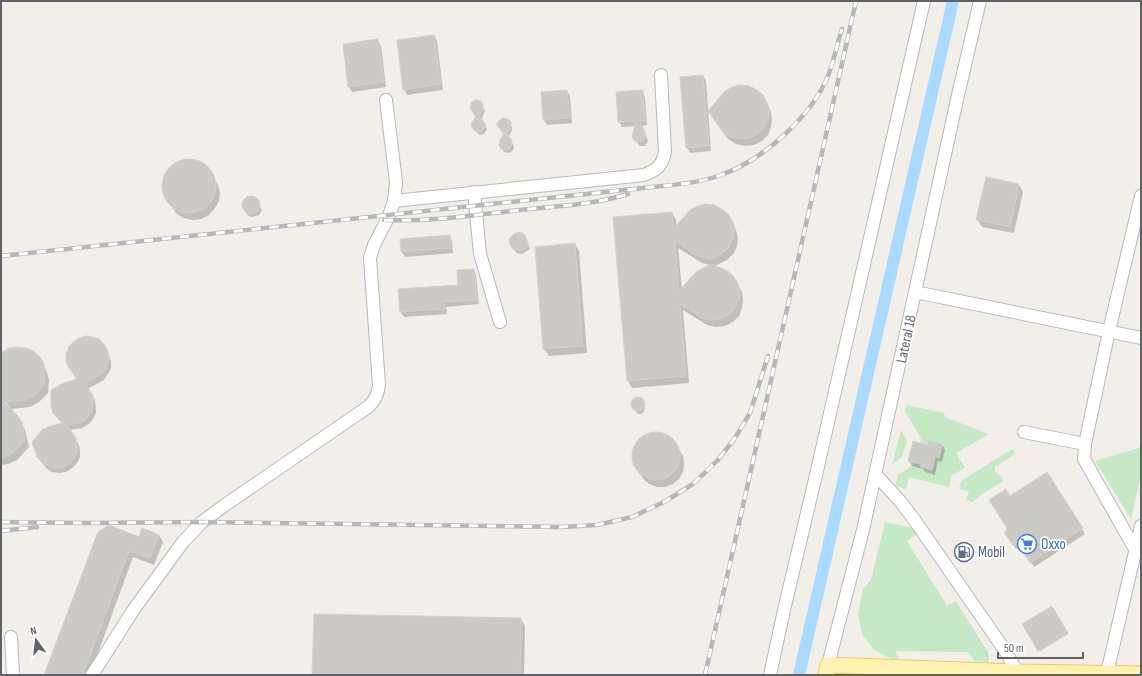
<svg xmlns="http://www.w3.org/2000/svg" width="1142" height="676" font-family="'Sofia Sans Condensed',sans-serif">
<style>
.green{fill:#c5e8c5}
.shadow{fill:#0003;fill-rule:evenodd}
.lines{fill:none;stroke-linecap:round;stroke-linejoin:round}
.canal{stroke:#aadaff;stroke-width:12}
.building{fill:#cccac5;stroke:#d6d1c6}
.minor-casing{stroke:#b5b8bc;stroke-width:14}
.major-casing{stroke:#f2c960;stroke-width:17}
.minor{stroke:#fff;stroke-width:12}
.major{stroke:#fff2af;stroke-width:15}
.rail-casing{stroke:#b6b7b8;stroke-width:4.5}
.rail{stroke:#fff;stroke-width:3;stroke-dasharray:9;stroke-linecap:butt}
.labels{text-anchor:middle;stroke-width:3.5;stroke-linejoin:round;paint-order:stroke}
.street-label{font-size:15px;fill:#5f6368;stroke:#fff}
.shop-label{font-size:15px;fill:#366cbe;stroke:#fff;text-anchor:start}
.service-label{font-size:15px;fill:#4e5e75;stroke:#fff;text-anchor:start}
</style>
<rect width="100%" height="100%" fill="#f1efe8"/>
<g class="green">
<polygon points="906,405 944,413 945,417 989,434 956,453 965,468 952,475 949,487 909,477 906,489 895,486 898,475 916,463 921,464 921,467 932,469 935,456 939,457 942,444 929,441 927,445 920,443 921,438 905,411"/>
<polygon points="901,430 907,441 902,457 892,465"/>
<polygon points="1141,439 1141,475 1131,519 1095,461 1139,448"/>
<polygon points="1012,449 1015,452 1015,454 995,467 995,472 1002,477 1003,481 978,497 978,498 972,502 966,500 969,491 959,489 961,481"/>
<polygon points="885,522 913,528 917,534 907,541 947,606 956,601 989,654 989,662 975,661 967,652 895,651 901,664 874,650 862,634 858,614 863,589 871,580"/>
</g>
<g class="shadow">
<polygon points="434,36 437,41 443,90 407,95 404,89"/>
<polygon points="378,41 381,46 386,87 352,92 349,87"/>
<polygon points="703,76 706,81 711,151 690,153 687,148"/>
<polygon points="567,91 570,96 572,123 547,125 544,120 542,93"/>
<polygon points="642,92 645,97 647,125 642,126 648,141 645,146 640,146 634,139 636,126 622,127 619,122"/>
<polygon points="762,96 771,111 772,119 771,127 768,135 762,141 754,145 745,146 736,144 728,139 709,111"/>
<polygon points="481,103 485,111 481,120 487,129 484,134 480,135 477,133 473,126"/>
<polygon points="502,119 506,119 512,127 512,130 508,138 514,146 514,149 510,153 504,152 502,148 504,135 499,128"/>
<polygon points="188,160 196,161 203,164 209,170 218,185 220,193 219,201 215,208 209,215 201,219 192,220 183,218 176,213 166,198 163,189 164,180 167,172 173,166 180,162"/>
<polygon points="987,178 1019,185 1023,192 1014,233 982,227 977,219"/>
<polygon points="252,197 257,199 262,211 259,215 252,217 247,215 243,205 247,198"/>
<path d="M672 213 676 220V227L728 215 736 230 738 238 737 246 734 253 727 260 715 266 733 277 742 292 743 300 742 308 739 316 733 322 725 326 716 327 707 325 683 310 689 383 632 388 628 381ZM678 248 702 263 710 265 682 290Z"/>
<polygon points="449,236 452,241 453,253 405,257 402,252"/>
<polygon points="525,236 530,249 522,254 517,253 512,248"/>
<polygon points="575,244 579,251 587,353 549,356 544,349 536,247"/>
<polygon points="474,270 476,275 479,304 446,307 447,314 404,317 401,312 399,290 459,286"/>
<polygon points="107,350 111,362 111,368 108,374 104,380 88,389 95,400 96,407 96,413 93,419 89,424 82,428 69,430 79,445 80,451 80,457 77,463 72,468 66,472 59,473 52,472 46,468 38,457 62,424 54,412 78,380 69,368"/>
<polygon points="1,355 39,357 47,372 49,380 48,393 39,402 30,407 11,409 1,395"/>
<polygon points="637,399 641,400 645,407 644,412 641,414 638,414 632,406 634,400"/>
<polygon points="1,405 17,415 25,430 29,447 17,460 8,464 1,465"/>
<polygon points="654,433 661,434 668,436 674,442 683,456 684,464 683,472 679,479 673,484 665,487 657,487 649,484 644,480 635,466 633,459 634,451 637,445 641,439 647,435"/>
<polygon points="942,445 945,450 942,462 938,461 935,475 925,472 923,469 912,466 909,461"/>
<polygon points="1047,474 1085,534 1034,567 1022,549 1019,550 1018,548 1016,549 1005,532 1008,530 1010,497"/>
<polygon points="99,532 140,539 159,535 163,542 154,565 133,557 90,675 45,675"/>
<polygon points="1051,607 1068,634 1040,651 1023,624"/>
<polygon points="521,619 525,626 524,675 313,675"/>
</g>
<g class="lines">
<polyline class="canal" points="799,675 953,1"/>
</g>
<g class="building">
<polygon points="434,35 441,84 403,90 397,40"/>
<polygon points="378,39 384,82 348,87 343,44"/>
<polygon points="703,75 709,146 686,148 680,77"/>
<polygon points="740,85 749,86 757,90 763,95 767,103 769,111 768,119 764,127 758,134 749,138 740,139 731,137 723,132 708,111 725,91 732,87"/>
<polygon points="567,90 570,118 543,120 541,92"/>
<polygon points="643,90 645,120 640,121 646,135 643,141 638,142 634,140 632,137 636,121 618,122 616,92"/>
<polygon points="476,100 481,101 483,105 483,109 479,116 486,125 482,131 478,132 474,130 471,126 472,122 476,117 470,108 472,102"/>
<polygon points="502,118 508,119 511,122 511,127 506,134 511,139 512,143 511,147 507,150 501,149 499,145 500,140 504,134 496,124"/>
<circle cx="189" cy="186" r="27"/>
<polygon points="986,177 1019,184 1010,227 976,220"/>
<circle cx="251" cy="205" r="9"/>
<polygon points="706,204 714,205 722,209 728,214 733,222 734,230 733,238 730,246 723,253 711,259 697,256 675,241 679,291 696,272 711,264 728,271 734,277 738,284 740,292 739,300 735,308 729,315 720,319 711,320 702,318 680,304 686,376 627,381 613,217 672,212 674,228 690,210 698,206"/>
<polygon points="520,232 525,235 529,246 523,250 517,251 514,250 510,245 509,239 514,234"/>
<polygon points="450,235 451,248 401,252 400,239"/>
<polygon points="575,243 583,346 543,349 535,247"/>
<polygon points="474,269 477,300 444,302 445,309 400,312 398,289 458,285 457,270"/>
<polygon points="86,336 92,337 99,339 104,344 107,349 109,356 108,363 106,369 101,374 85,383 92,394 94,400 93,407 90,413 86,419 79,423 67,425 76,438 77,445 77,451 74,458 70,463 63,467 56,468 48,466 42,463 37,457 32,442 42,430 48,427 62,423 53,413 51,406 51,390 64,383 77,379 69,368 66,361 66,354 69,347 73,342 79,338"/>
<polygon points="17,347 26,348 33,351 40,357 44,364 45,372 44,385 35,395 26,400 4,402 17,415 22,422 25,440 13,453 1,459 1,353 9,348"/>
<circle cx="638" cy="404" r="7"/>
<circle cx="656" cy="456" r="24"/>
<polygon points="913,441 927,445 928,441 942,444 939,458 935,456 932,470 921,467 921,464 908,461"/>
<polygon points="1047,472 1083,528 1030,563 1018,544 1016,546 1014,543 1012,544 1004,532 1007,530 1006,529 1007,528 989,500 1006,489 1010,496"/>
<polygon points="109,525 139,537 142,528 159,535 150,558 129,551 83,675 44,675 98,532"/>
<polygon points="1052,606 1068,633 1038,651 1022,624"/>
<polygon points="314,614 521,618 520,675 312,675"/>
</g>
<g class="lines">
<defs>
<g id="minor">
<polyline points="474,192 480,254 500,322"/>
<path d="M394 201 644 175C657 170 662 166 665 152L661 75"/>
<polyline points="915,292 1141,338"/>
<polyline points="1024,432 1085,444"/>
<polyline points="876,475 900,501 913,518 1006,652 1017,672"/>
<polyline points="1136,551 1084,459 1085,444 1109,331 1141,196"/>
<polyline points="11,637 13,675"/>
<polyline points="828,665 863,530 958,95 980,1"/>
<polyline points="1107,673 1141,526"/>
<path d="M92 675 134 609 183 542 202 522 225 505 368 407C375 401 378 395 379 385L370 258 374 245 389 216 394 201 396 182 386 100"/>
<polyline points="770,675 784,610 816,475 924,1"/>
</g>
<polyline id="major" points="826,675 828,665 1017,672 1141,674"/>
</defs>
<use href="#minor" class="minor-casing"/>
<use href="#major" class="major-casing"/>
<use href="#minor" class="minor"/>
<use href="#major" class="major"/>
<defs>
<g id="rail">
<path d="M384 220C429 222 475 215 520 210 556 206 593 205 628 194"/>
<path d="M1 256 662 186C682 184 702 182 721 175 763 160 811 117 828 76 834 61 837 44 842 29"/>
<polyline points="1,522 84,523 202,522 561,527 597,525 632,517 664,502 693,484 718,460 735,438 750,413 768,356"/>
<polyline points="1,531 37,527"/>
<polyline points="705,675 856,1"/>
</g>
</defs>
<use href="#rail" class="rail-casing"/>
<use href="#rail" class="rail"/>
</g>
<defs>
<symbol id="supermarket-ring" viewBox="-11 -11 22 22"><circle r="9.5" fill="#fff" stroke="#3f7fe0" stroke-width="1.5"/><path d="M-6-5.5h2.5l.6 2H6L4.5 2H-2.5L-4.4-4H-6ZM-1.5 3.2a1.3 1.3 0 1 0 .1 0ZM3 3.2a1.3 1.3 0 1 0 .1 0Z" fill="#3f7fe0"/></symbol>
<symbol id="fuel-ring" viewBox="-11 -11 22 22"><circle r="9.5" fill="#fff" stroke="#5c6f8a" stroke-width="1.5"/><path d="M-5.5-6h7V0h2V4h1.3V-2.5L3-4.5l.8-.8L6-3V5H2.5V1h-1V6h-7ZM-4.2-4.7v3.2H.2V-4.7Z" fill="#5c6f8a"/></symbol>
</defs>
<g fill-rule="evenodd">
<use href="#supermarket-ring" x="1016" y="533" width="22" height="22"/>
<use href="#fuel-ring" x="953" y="541" width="22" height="22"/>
</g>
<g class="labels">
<g class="street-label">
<text transform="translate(906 339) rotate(-78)" y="5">Lateral 18</text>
</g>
<g class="shop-label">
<text x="1041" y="549">Oxxo</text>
</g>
<g class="service-label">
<text x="978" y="557">Mobil</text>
</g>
</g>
<rect width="1142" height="676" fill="none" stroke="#5f6368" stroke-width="4"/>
<g transform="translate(36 640) rotate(345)" stroke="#ffffff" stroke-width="3" paint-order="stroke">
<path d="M0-3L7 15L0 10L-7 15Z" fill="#5f6368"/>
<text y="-6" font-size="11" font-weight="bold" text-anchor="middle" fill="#5f6368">N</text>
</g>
<path d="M998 652v6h85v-6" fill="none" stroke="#5f6368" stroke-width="2"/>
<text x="1004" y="652" font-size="12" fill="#5f6368" stroke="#ffffff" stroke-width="3" paint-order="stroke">50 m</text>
</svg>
